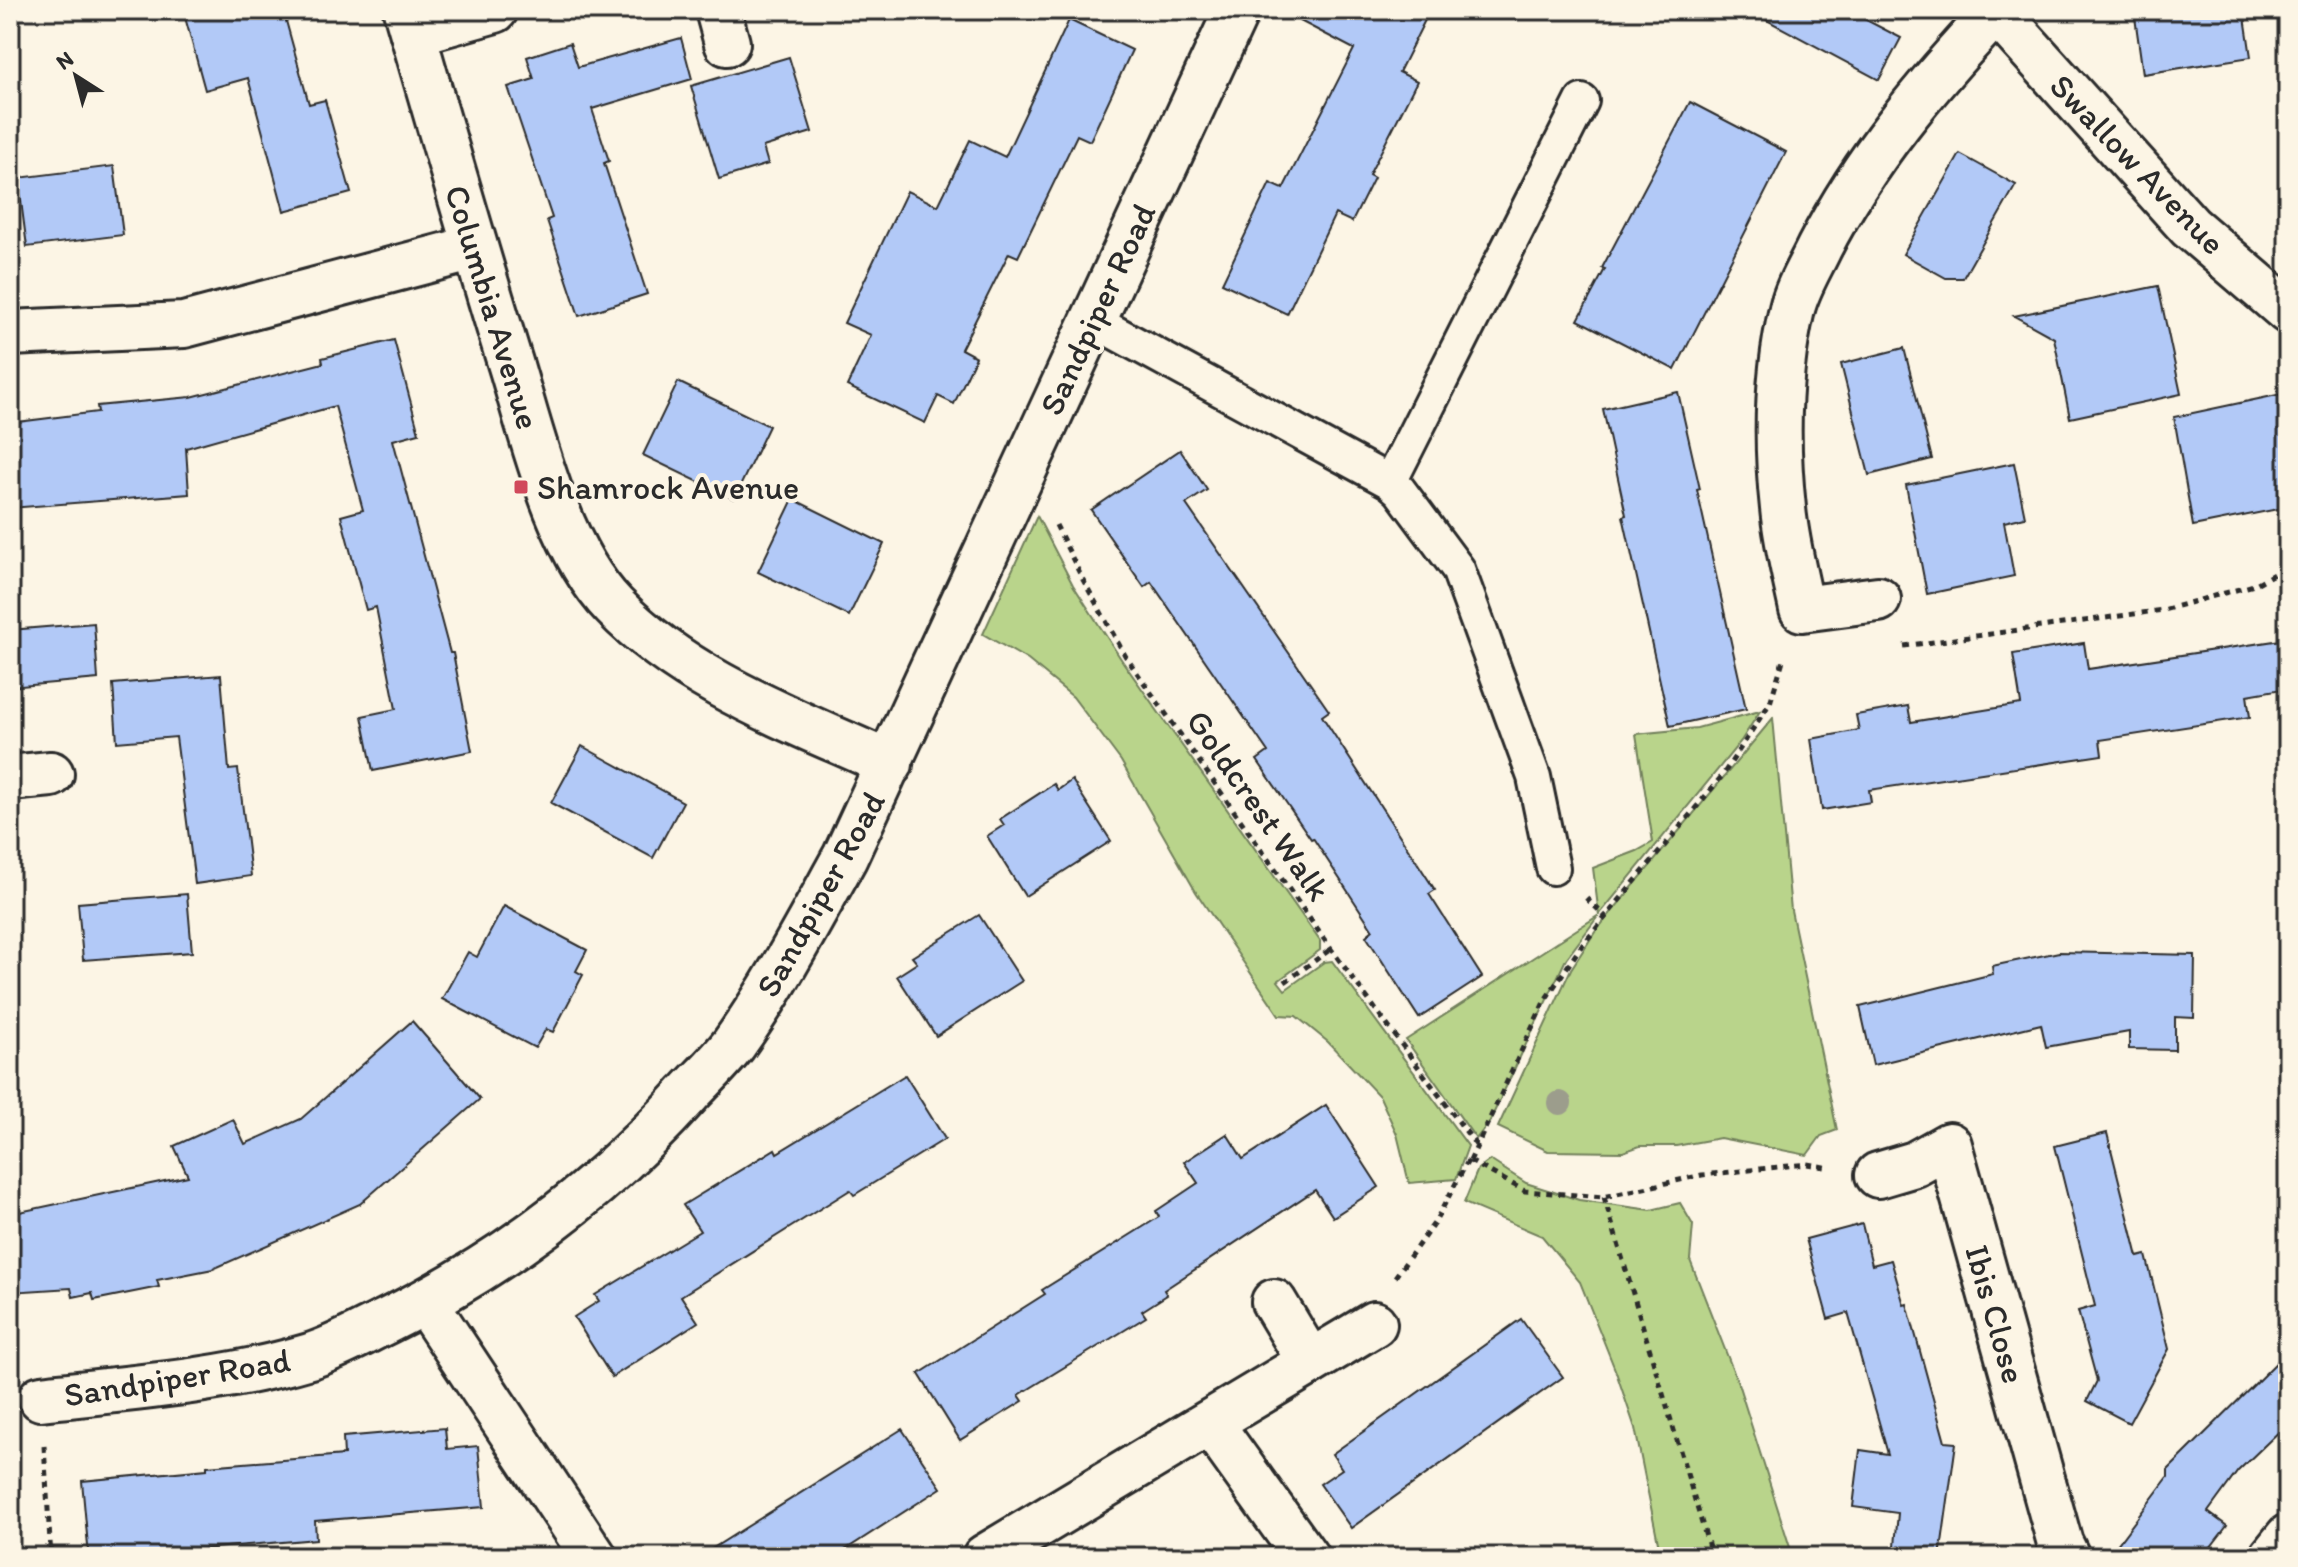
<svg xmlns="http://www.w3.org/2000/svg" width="2298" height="1567" font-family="Itim,sans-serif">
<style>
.green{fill:#b9d48b;stroke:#72805b;stroke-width:2}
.building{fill:#b2c9f7;stroke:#2b2b2b;stroke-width:2}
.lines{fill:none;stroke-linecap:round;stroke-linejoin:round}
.lane-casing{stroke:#2b2b2b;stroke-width:38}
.street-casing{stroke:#2b2b2b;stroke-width:50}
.path{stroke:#2b2b2b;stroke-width:5;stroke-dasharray:6 6;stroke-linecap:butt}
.lane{stroke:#fcf5e5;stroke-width:32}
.street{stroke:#fcf5e5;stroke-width:44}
.tree{fill:#9c9d8c}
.poi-dot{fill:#d1495b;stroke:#fcf5e5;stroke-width:3}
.labels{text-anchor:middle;stroke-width:8;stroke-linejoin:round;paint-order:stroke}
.street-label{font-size:34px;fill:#2b2b2b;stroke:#fcf5e5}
.poi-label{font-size:34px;fill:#2b2b2b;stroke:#fcf5e5;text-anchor:start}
</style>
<rect width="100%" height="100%" fill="#fcf5e5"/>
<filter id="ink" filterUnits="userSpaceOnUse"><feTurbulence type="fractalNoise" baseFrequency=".0125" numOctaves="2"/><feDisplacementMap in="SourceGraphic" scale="16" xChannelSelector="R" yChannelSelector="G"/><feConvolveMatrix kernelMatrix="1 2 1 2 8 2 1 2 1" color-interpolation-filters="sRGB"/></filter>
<g filter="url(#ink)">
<g class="green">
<polygon points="1037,516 1073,585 1123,662 1320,941 1320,950 1278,981 1285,990 1324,962 1332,961 1468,1146 1456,1179 1409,1183 1397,1134 1380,1097 1328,1042 1296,1016 1279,1015 1196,892 1121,761 1073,697 1028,660 983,634"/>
<polygon points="1760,711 1741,741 1599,915 1566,959 1489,1123 1476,1139 1406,1040 1599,915 1593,868 1637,851 1653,842 1636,734 1697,728"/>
<polygon points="1773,718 1791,910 1837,1130 1821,1136 1807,1155 1720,1138 1676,1146 1640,1146 1623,1152 1548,1151 1498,1127 1571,969 1595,932"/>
<polygon points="1490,1160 1526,1183 1579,1200 1651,1210 1680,1203 1693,1225 1690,1260 1738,1383 1793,1557 1661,1557 1635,1428 1616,1372 1580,1282 1542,1236 1464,1203 1478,1169"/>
</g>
<g class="building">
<polygon points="183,10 283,10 309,104 325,100 351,193 284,211 248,78 205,90"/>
<polygon points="1279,10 1430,10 1399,72 1417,81 1369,175 1374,178 1352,222 1335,214 1287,314 1222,283 1270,183 1283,189 1354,49"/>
<polygon points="1748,10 1847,10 1901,38 1879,80"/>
<polygon points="2134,10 2244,10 2251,57 2143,74"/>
<polygon points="1069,20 1132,50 1090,141 1077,135 1018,257 1009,253 961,349 976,357 954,404 938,396 925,423 847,386 871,335 844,323 907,191 938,206 970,140 1005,157"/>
<polygon points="681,38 692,79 592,109 609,161 604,163 647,294 579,316 547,220 552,218 508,87 534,79 527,57 570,43 578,67"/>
<polygon points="789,57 812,132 763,147 768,164 719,179 691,86"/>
<polygon points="1690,102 1786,152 1675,370 1578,320 1605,269 1602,268"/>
<polygon points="1960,154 2016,185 1963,278 1946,278 1903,254"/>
<polygon points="114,166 123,235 27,247 18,178"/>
<polygon points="2158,286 2181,394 2070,418 2054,338 2014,316"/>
<polygon points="394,340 419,433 393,440 450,653 453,653 472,751 373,771 362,716 396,709 376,607 366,610 341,516 363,510 335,406 186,448 189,494 10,508 10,423 98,412 97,406 191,397 323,363 322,358"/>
<polygon points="1904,348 1932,459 1869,475 1841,364"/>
<polygon points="678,382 769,426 734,499 643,455"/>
<polygon points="1678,392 1700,489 1697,490 1746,709 1670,726 1623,516 1626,515 1603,409"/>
<polygon points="2282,394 2288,426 2288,507 2193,526 2174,417"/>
<polygon points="1180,450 1207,490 1186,504 1329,711 1322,716 1435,890 1429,894 1482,977 1419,1018 1366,936 1373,930 1313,838 1311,839 1257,760 1268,752 1151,582 1144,587 1091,510"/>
<polygon points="2014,463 2025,517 2004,522 2014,576 1927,594 1906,485"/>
<polygon points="793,499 884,544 849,616 758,572"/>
<polygon points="94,623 98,679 10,687 10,630"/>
<polygon points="2288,639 2288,688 2247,695 2250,717 2100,740 2102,755 1869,790 1871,802 1822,810 1811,739 1859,730 1856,715 1908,706 1911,722 2021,704 2013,654 2084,643 2088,669"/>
<polygon points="221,675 229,770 238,769 251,876 195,884 176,737 117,742 113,684"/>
<polygon points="582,746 683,802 653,858 551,803"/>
<polygon points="1072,780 1111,841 1025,896 987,836 1004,825 1000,819 1054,784 1058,790"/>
<polygon points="187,894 192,952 83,960 78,903"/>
<polygon points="504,906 587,950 576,971 583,975 553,1032 546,1029 535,1048 442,999 468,952 477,957"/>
<polygon points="979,915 1022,981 936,1036 897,976 917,963 912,957"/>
<polygon points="2059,952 2195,955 2194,1018 2175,1017 2175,1050 2129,1049 2129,1032 2046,1047 2041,1024 1873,1065 1860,1007 1993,974 1992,966"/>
<polygon points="412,1021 480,1099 360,1204 213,1269 157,1280 159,1287 94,1300 92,1293 73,1297 71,1288 10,1292 10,1214 188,1176 174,1146 233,1119 245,1144 301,1119"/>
<polygon points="905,1075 945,1139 854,1195 850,1190 681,1296 698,1322 612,1377 574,1317 599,1301 595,1295 700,1231 683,1205 775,1149 777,1153"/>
<polygon points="1326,1105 1379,1187 1333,1217 1315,1190 1164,1290 1167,1295 1142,1311 1146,1317 1019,1395 1023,1401 960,1440 919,1374 1045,1294 1042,1290 1159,1217 1156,1211 1198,1183 1184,1162 1227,1134 1243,1159"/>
<polygon points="2107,1133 2138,1257 2146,1255 2169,1349 2129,1423 2087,1401 2097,1381 2078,1311 2095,1306 2055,1146"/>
<polygon points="1862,1224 1872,1265 1891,1260 1904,1305 1907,1304 1945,1442 1956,1443 1940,1557 1894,1557 1898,1513 1853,1507 1860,1450 1888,1454 1848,1313 1828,1319 1806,1239"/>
<polygon points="1521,1319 1563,1377 1351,1528 1320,1484 1342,1469 1332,1454"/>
<polygon points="2288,1351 2288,1423 2238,1471 2208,1512 2227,1526 2203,1557 2108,1557 2168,1477 2168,1470"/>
<polygon points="445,1428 447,1449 478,1446 484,1507 315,1521 316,1539 191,1550 192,1553 89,1557 82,1481 207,1469 207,1466 344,1455 343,1437"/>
<polygon points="902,1429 941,1488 834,1557 699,1557"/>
</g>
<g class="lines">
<defs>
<g id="lane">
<polyline points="1092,320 1390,482 1400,491 1458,569 1534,777 1553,868"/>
<polyline points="1390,482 1582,101"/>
</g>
<g id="street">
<path d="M406 10C441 130 475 250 512 369 534 443 559 549 614 606 688 683 794 720 890 764"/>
<polyline points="718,10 727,43"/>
<polyline points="1995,10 2190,227 2288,311"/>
<polyline points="413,33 495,10"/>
<polyline points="10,333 184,325 474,248"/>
<path d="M1878 599 1802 609C1795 576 1786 541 1783 508 1776 443 1777 372 1792 309 1797 288 1810 267 1819 248 1865 158 1928 84 1996 11"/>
<polyline points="10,778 51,774"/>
<polyline points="1878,1175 1915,1164 1949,1145 2060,1543 2067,1557"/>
<polyline points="425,1302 594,1557"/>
<polyline points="1274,1302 1310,1362"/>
<path d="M41 1398C131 1388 222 1382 310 1356 336 1348 362 1333 387 1321 501 1265 604 1188 689 1093 704 1077 721 1061 734 1044 776 985 810 920 845 857L1237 10"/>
<polyline points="1210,1423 1306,1557"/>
<polyline points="985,1557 1374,1324"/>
<polyline points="2272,1557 2288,1537"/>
</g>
</defs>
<use href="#lane" class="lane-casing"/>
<use href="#street" class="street-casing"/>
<g class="path">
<polyline points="1056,525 1082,578 1126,657 1331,949 1476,1145"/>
<polyline points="1904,646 2163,610 2254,585 2288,566"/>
<polyline points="1586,898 1606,917"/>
<polyline points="1285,982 1331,949"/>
<polyline points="1470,1161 1545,1000 1580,948 1722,776 1770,703 1784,657"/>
<polyline points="1470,1161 1525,1191 1604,1197 1702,1175 1807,1164 1830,1168"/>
<polyline points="1604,1197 1712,1557"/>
<polyline points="1395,1277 1435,1222 1470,1157"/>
<polyline points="44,1446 51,1557"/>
</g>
<use href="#lane" class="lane"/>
<use href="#street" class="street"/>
</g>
<circle class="tree" cx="1560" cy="1103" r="12"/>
</g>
<rect class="poi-dot" x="513" y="479" width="16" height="16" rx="4"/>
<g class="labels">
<g class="street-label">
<text transform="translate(2138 164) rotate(46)" y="12">Swallow Avenue</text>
<text transform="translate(493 307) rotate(73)" y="12">Columbia Avenue</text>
<text transform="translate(1097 309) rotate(-65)" y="12">Sandpiper Road</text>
<text transform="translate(1259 805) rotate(55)" y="12">Goldcrest Walk</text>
<text transform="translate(820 894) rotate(-61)" y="12">Sandpiper Road</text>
<text transform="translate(1996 1314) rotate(74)" y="12">Ibis Close</text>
<text transform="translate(177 1377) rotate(-9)" y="12">Sandpiper Road</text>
</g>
<g class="poi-label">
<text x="537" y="499">Shamrock Avenue</text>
</g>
</g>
<rect width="2298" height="1567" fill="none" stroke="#fcf5e5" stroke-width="40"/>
<rect x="20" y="20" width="2258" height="1527" fill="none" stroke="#2b2b2b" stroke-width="3" filter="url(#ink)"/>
<g transform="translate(76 76) rotate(324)" stroke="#fcf5e5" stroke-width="6" paint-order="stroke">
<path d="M0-6L14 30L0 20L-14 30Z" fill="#2b2b2b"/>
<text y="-12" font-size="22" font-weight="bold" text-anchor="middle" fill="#2b2b2b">N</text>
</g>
</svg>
